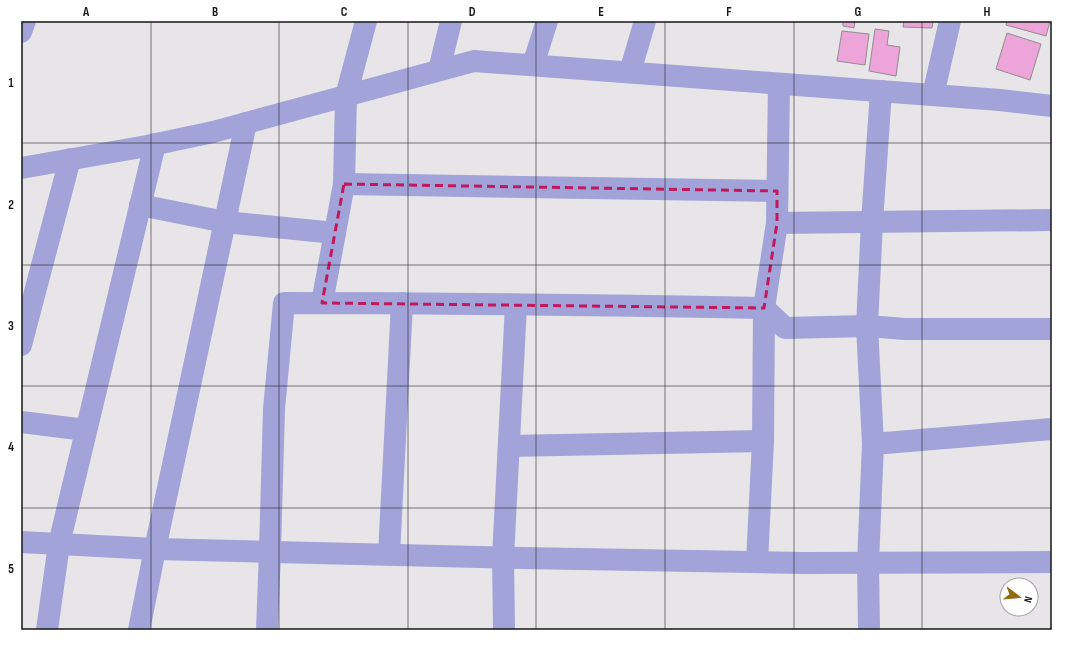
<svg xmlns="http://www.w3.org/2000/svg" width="1073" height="651" font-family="'Sofia Sans Condensed',sans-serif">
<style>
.building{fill:#eca4d9;stroke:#908d8f}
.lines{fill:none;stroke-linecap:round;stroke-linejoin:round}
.minor{stroke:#a2a3d8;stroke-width:22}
.marked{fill:none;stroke:#c2185b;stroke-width:3;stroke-dasharray:8 5;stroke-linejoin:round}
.grid{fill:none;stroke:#161617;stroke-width:1;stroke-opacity:0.55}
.neatline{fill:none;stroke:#161617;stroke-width:1.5}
.grid-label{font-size:13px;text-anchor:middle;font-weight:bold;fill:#161617}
</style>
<rect width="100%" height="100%" fill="#e7e5e8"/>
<g class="building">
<polygon points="843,21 855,21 854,28 843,26"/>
<polygon points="904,21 933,21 932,28 903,27"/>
<polygon points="1007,21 1050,21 1046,36 1006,25"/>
<polygon points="875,29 889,31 887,45 900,47 896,76 869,71"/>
<polygon points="842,31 869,34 865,65 837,61"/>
<polygon points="1007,33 1041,44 1030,80 996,69"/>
</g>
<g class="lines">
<g class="minor">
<polyline points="21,32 25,21"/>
<polyline points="533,65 547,21"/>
<polyline points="439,70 451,21"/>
<polyline points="630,72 645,21"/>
<polyline points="933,95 950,21"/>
<polyline points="21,168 147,146 213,132 474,61 1000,100 1052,106"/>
<polyline points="344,184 346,96 366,21"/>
<polyline points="140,205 225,222 335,233"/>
<polyline points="777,223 1052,220"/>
<polyline points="322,303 344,184 777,191"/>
<polyline points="21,345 70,159"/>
<polyline points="21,422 86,430"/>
<polyline points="873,444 1052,429"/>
<polyline points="509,446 763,441"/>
<polyline points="21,542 155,549 522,558 804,563 1052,562"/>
<polyline points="389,554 402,303"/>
<polyline points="757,562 763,441 764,308 777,223 779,84"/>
<polyline points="47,630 59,544 155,144"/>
<polyline points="139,630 155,549 246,123"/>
<path d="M267 630 270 551 274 409 284 303C444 303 604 305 764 308L785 328 867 326 905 329H1052"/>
<polyline points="504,630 503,558 516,305"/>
<polyline points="869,630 868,563 873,444 867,326 872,222 881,91"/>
</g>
</g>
<path class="marked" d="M344 184 777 191V223L764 308 322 303Z"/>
<path class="grid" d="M151 21V630M279 21V630M408 21V630M536 21V630M665 21V630M794 21V630M922 21V630M21 143H1052M21 265H1052M21 386H1052M21 508H1052"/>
<rect width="1073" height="651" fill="none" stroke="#ffffff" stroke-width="44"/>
<g transform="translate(1019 597) rotate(106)"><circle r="19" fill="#ffffff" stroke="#a2a2a2"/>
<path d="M0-3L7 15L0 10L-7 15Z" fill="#916c12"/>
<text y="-6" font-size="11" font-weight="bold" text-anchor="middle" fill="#161617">N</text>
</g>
<rect x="22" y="22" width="1029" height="607" class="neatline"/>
<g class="grid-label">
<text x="86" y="16">A</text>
<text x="215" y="16">B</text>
<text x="344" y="16">C</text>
<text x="472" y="16">D</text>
<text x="601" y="16">E</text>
<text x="729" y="16">F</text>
<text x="858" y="16">G</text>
<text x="987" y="16">H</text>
<text x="11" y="87">1</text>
<text x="11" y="209">2</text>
<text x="11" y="330">3</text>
<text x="11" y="451">4</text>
<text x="11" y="573">5</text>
</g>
</svg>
